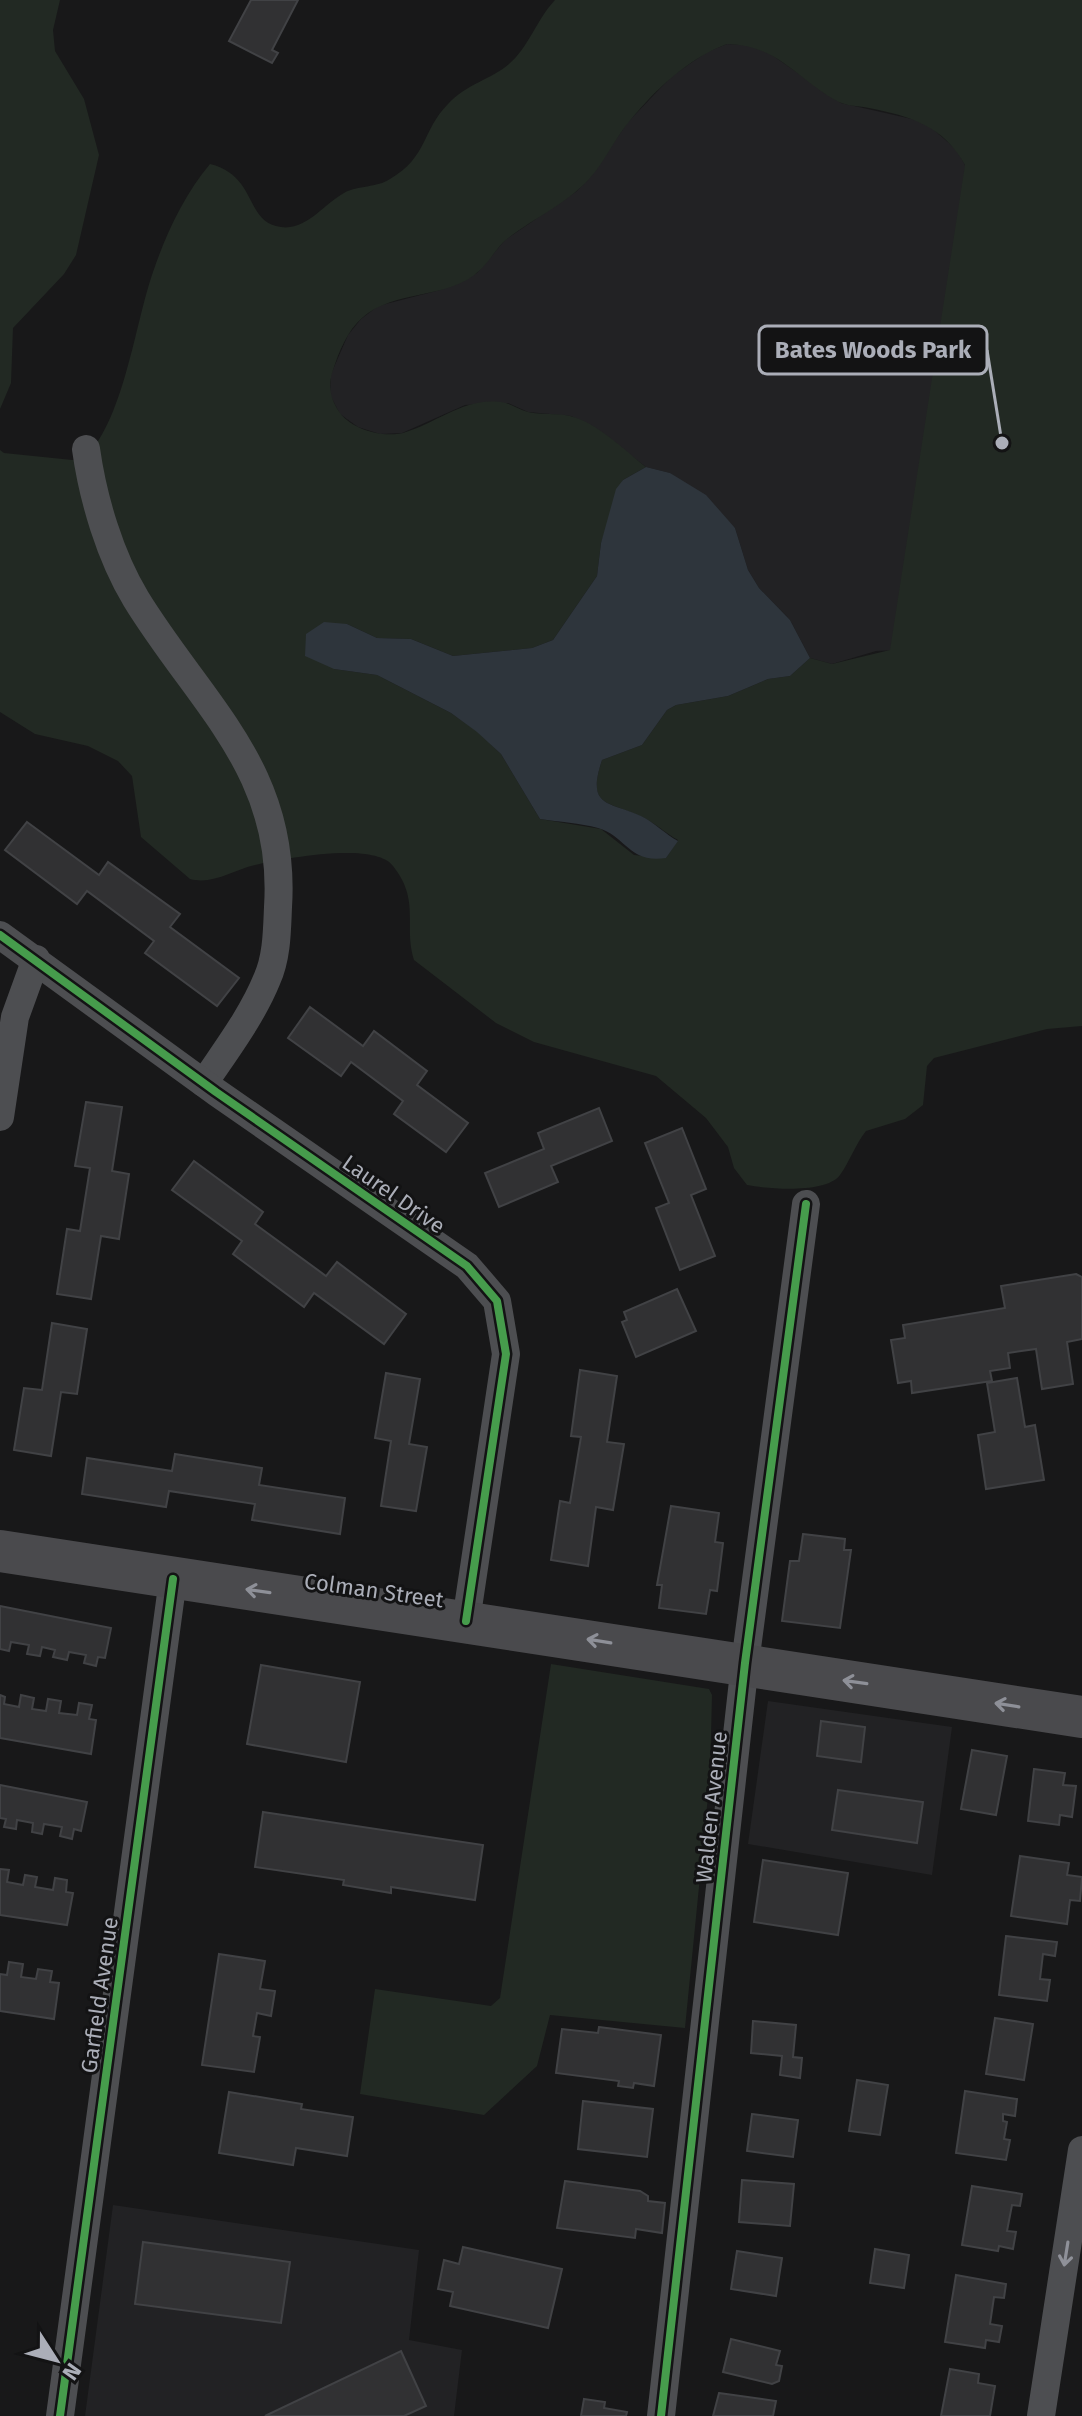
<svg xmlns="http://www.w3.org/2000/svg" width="1082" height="2416" font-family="'Fira Sans',sans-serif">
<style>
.built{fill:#222224}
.green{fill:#222923;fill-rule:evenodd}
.water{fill:#2e353c}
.building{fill:#313133;stroke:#414245;stroke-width:2}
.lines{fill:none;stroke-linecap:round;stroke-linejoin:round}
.minor{stroke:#4d4e51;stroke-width:28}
.primary{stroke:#4a4a4d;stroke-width:42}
.cycleway-casing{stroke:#131314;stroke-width:13}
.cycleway{stroke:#469c4c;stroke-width:8}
.oneway{stroke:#8e9098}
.oneway2{stroke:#8f9199}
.labels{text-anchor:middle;stroke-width:6;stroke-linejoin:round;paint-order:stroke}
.street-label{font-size:22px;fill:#abaeb8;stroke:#131314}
.leader{fill:none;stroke:#abaeb8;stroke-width:3}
.callout-dot{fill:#abaeb8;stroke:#131314;stroke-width:3}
.callout{fill:#131314;stroke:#abaeb8;stroke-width:3}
.callout-label{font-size:24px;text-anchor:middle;font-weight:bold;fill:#abaeb8}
</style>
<rect width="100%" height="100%" fill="#181819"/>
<g class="built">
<polygon points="727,44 749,45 769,53 841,103 925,122 957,150 978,190 899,650 876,651 832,664 810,658 790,620 759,588 748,570 735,528 670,473 646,467 592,426 571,416 528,412 508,403 465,405 402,433 380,434 358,427 340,414 330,395 331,374 348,335 361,319 378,306 440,290 477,273 505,240 577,191 591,176 627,123 672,76 707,52"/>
<polygon points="768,1701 952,1727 932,1875 748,1844"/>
<polygon points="113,2205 419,2250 409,2340 462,2350 454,2416 85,2416"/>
</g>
<g class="green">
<polygon points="0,0 60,0 53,30 55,51 84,99 99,155 76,255 64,274 13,328 11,383 0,409"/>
<path d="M555 0H1082V1026L1047 1029 934 1058 927 1066 923 1105 905 1119 866 1131C855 1145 850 1161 840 1175 826 1194 768 1189 747 1185L734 1168 728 1147 706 1118 656 1076 534 1042 496 1023 414 960C403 926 421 901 393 866 374 841 283 859 255 865 233 870 213 885 190 879L141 837 132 776 118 761 88 746 35 734 0 712V450L4 453 82 461C124 422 134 327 153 272 166 234 184 195 210 164 258 176 244 222 281 227 306 231 325 203 344 193 358 185 377 188 390 179 428 157 422 130 448 104 466 84 492 79 509 64 528 48 537 19 555 0ZM727 44C779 45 797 80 839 102 847 106 859 106 869 108 910 116 944 126 965 165L890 650 832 664 810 658 790 676 768 679 728 696 676 705 667 710 642 745 602 760C586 807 608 801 640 816 653 821 665 833 678 840L666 858 634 855 601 829 540 819 501 754 478 732 451 713 377 675 334 669 347 624 377 638 411 639 453 656 532 648 553 640 597 576 601 543 623 480 646 467C624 450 598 423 570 416 557 413 542 415 528 412 520 410 513 405 506 403 465 395 439 423 403 433 382 438 349 429 338 410 330 398 328 384 333 370 339 352 347 331 362 318 394 289 448 300 479 271 490 261 496 248 507 239 534 218 568 203 590 178 605 161 614 140 628 123 655 90 687 59 727 44Z"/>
<polygon points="551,1664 709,1689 712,1695 710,1776 685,2028 550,2015 537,2066 484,2115 360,2094 375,1989 491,2006 500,1998"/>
</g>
<path class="water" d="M646 467 670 473 706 495 735 528 748 570 759 588 790 620 810 658 790 676 768 679 728 696 676 705 667 710 642 745 602 760C586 808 609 801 641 816 654 822 665 834 678 841L666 858C629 864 625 835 598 828 580 823 559 822 540 819L501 754 477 732 451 713 377 675 334 669 305 656 306 634 324 622 347 624 377 638 411 639 453 656 532 648 553 640 597 576 601 543 616 489 623 480Z"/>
<g class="building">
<polygon points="251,0 298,0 272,50 278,53 272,63 229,41"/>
<polygon points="27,822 99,875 108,862 180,914 170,927 239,978 217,1006 145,953 154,941 87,891 77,904 5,850"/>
<polygon points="310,1007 363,1046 374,1031 427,1071 417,1085 468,1123 446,1152 394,1114 403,1101 351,1062 341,1076 288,1038"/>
<polygon points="86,1102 122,1107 112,1171 129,1174 119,1239 101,1236 91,1299 57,1294 67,1229 80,1231 90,1168 75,1166"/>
<polygon points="599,1108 612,1141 551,1166 558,1182 499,1207 485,1173 544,1149 538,1133"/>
<polygon points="682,1128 706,1189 691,1195 715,1256 680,1270 656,1208 669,1203 645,1143"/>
<polygon points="194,1161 263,1212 255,1224 326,1276 337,1262 406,1314 384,1344 314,1293 304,1307 233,1254 242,1241 172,1190"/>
<polygon points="1076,1274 1082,1277 1082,1339 1067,1342 1073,1384 1042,1389 1036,1349 1008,1353 1010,1368 990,1371 992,1381 912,1393 911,1381 898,1383 891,1340 905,1338 903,1325 1005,1308 1001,1286"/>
<polygon points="677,1289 696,1331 636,1357 622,1322 627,1320 624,1312"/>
<polygon points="52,1323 87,1329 77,1394 61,1392 51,1456 14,1450 24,1388 42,1390"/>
<polygon points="580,1370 617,1376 607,1442 624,1444 613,1510 596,1507 588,1566 551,1560 560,1501 570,1503 581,1437 571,1436"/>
<polygon points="386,1373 420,1379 409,1444 427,1447 416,1511 381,1506 391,1441 375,1438"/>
<polygon points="1017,1378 1025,1427 1035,1425 1044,1480 986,1489 978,1435 995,1432 987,1383"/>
<polygon points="175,1454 262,1468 259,1485 345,1498 340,1534 252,1520 255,1504 169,1491 166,1507 82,1494 87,1458 172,1471"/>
<polygon points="671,1506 719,1513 715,1542 723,1543 717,1591 710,1590 706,1614 659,1608 662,1585 657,1585"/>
<polygon points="803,1534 845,1539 844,1550 851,1550 840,1628 782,1621 790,1561 799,1561"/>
<polygon points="0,1606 111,1628 105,1658 98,1657 96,1666 84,1663 86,1655 69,1652 67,1660 53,1657 55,1650 42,1647 40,1656 27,1654 29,1645 11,1642 9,1651 0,1649"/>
<polygon points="261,1665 360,1682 346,1762 247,1744"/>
<polygon points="0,1695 5,1697 4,1704 19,1707 21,1695 34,1698 32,1709 46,1711 48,1699 61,1701 59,1713 77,1715 79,1703 92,1705 89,1719 96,1720 91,1754 0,1738"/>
<polygon points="821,1721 865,1727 861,1762 817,1756"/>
<polygon points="972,1750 1007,1756 996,1815 961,1809"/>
<polygon points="1034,1769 1065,1773 1063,1785 1076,1786 1072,1817 1060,1815 1059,1825 1028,1821"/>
<polygon points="0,1785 87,1802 81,1831 74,1829 72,1839 60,1836 62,1827 44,1824 42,1834 32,1832 33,1823 17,1820 16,1829 4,1827 6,1819 0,1818"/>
<polygon points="838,1790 923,1802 917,1843 832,1830"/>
<polygon points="263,1812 483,1845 475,1900 391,1887 391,1893 343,1885 344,1880 255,1867"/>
<polygon points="1020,1856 1069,1863 1067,1875 1082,1877 1080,1901 1070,1900 1067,1924 1011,1916"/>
<polygon points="763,1860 848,1873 838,1935 754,1922"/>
<polygon points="0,1869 9,1870 7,1882 23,1885 25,1875 37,1877 35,1887 53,1890 55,1878 67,1880 66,1892 73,1893 67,1925 0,1915"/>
<polygon points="1006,1936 1057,1942 1055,1956 1043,1954 1040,1979 1050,1980 1047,2001 999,1995"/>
<polygon points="219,1954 265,1961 260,1989 275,1991 271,2016 257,2013 253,2036 260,2037 254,2072 202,2065"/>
<polygon points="9,1962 23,1964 21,1977 36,1979 38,1969 52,1971 50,1982 59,1983 54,2019 0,2011 0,1974 7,1975"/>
<polygon points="995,2018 1033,2024 1024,2080 986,2074"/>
<polygon points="753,2021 796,2025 793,2057 802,2058 800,2078 780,2075 782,2056 751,2053"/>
<polygon points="599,2027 661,2035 654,2086 634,2083 633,2088 618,2086 619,2081 556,2073 562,2029 598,2033"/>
<polygon points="857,2080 888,2085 880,2135 849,2131"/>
<polygon points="965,2091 1017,2099 1015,2116 1003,2114 1003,2121 1007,2122 1004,2139 1010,2140 1006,2160 956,2153"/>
<polygon points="229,2092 302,2104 301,2109 353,2117 347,2156 296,2148 293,2165 219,2153"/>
<polygon points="583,2101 653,2109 647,2157 578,2149"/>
<polygon points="752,2114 798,2120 793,2157 747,2151"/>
<polygon points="742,2180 794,2184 790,2226 739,2222"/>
<polygon points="565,2181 640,2191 648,2196 648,2201 665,2203 662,2233 636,2229 635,2238 557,2228"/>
<polygon points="972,2186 1022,2194 1020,2206 1012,2205 1007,2231 1016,2232 1013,2249 999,2246 998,2251 962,2245"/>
<polygon points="143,2242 290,2262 281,2323 135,2304"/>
<polygon points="463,2247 562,2269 548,2328 450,2306 453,2292 438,2289 444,2260 459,2264"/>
<polygon points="875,2249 909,2255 904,2288 870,2283"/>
<polygon points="737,2251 782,2258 776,2296 731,2289"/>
<polygon points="956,2275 1006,2284 1004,2298 994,2297 990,2324 1002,2326 999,2342 986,2340 985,2348 945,2342"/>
<polygon points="731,2339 780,2351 776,2365 782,2366 779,2381 772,2384 723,2372"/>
<polygon points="401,2351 426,2406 404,2416 265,2416"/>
<polygon points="950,2369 979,2374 978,2383 995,2386 990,2416 941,2416"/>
<polygon points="719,2393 776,2401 773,2416 713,2416"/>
<polygon points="584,2399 605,2402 604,2408 627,2412 626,2416 581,2416"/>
</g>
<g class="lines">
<g class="minor">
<path d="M86 449C93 499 110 556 136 599 201 705 287 770 278 907 277 930 277 957 267 979 252 1016 226 1050 204 1083"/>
<polyline points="0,935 216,1092 467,1266 497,1301 506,1354 466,1621"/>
<polyline points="0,1117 15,1017 36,959"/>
<polyline points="60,2416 173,1579"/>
<polyline points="661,2416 745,1663 806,1204"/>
<polyline points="1041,2416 1082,2150"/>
</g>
<polyline class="primary" points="0,1551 1082,1717"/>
<defs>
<g id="cycleway">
<polyline points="0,935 216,1092 467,1266 497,1301 506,1354 466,1621"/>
<polyline points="60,2416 173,1579"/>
<polyline points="661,2416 745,1663 806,1204"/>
</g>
</defs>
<use href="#cycleway" class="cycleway-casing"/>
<use href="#cycleway" class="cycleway"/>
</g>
<defs><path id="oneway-shaft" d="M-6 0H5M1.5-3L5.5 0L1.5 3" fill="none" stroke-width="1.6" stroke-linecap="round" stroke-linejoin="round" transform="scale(2)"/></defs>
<g class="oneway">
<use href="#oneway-shaft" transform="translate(258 1591) rotate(-172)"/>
<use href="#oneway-shaft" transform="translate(599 1641) rotate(-171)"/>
<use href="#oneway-shaft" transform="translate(855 1682) rotate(-172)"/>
<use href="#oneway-shaft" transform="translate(1007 1705) rotate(-171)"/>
</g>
<use class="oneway2" href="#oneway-shaft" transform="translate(1066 2254) rotate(99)"/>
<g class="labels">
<g class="street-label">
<text transform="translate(394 1194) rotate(35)" y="8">Laurel Drive</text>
<text transform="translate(374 1590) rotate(8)" y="8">Colman Street</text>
<text transform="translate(711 1807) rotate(-84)" y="8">Walden Avenue</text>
<text transform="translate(99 1995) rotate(-82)" y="8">Garfield Avenue</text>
</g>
</g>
<path class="leader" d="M1002 443L987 350"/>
<circle class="callout-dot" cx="1002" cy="443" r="8"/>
<rect class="callout" x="759" y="326" width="228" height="48" rx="8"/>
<g class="callout-label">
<text x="873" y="358">Bates Woods Park</text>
</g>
<g transform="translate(56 2360) rotate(126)" stroke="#131314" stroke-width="6" paint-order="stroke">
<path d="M0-6L14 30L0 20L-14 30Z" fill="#abaeb8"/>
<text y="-12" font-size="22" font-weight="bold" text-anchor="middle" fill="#abaeb8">N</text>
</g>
</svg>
